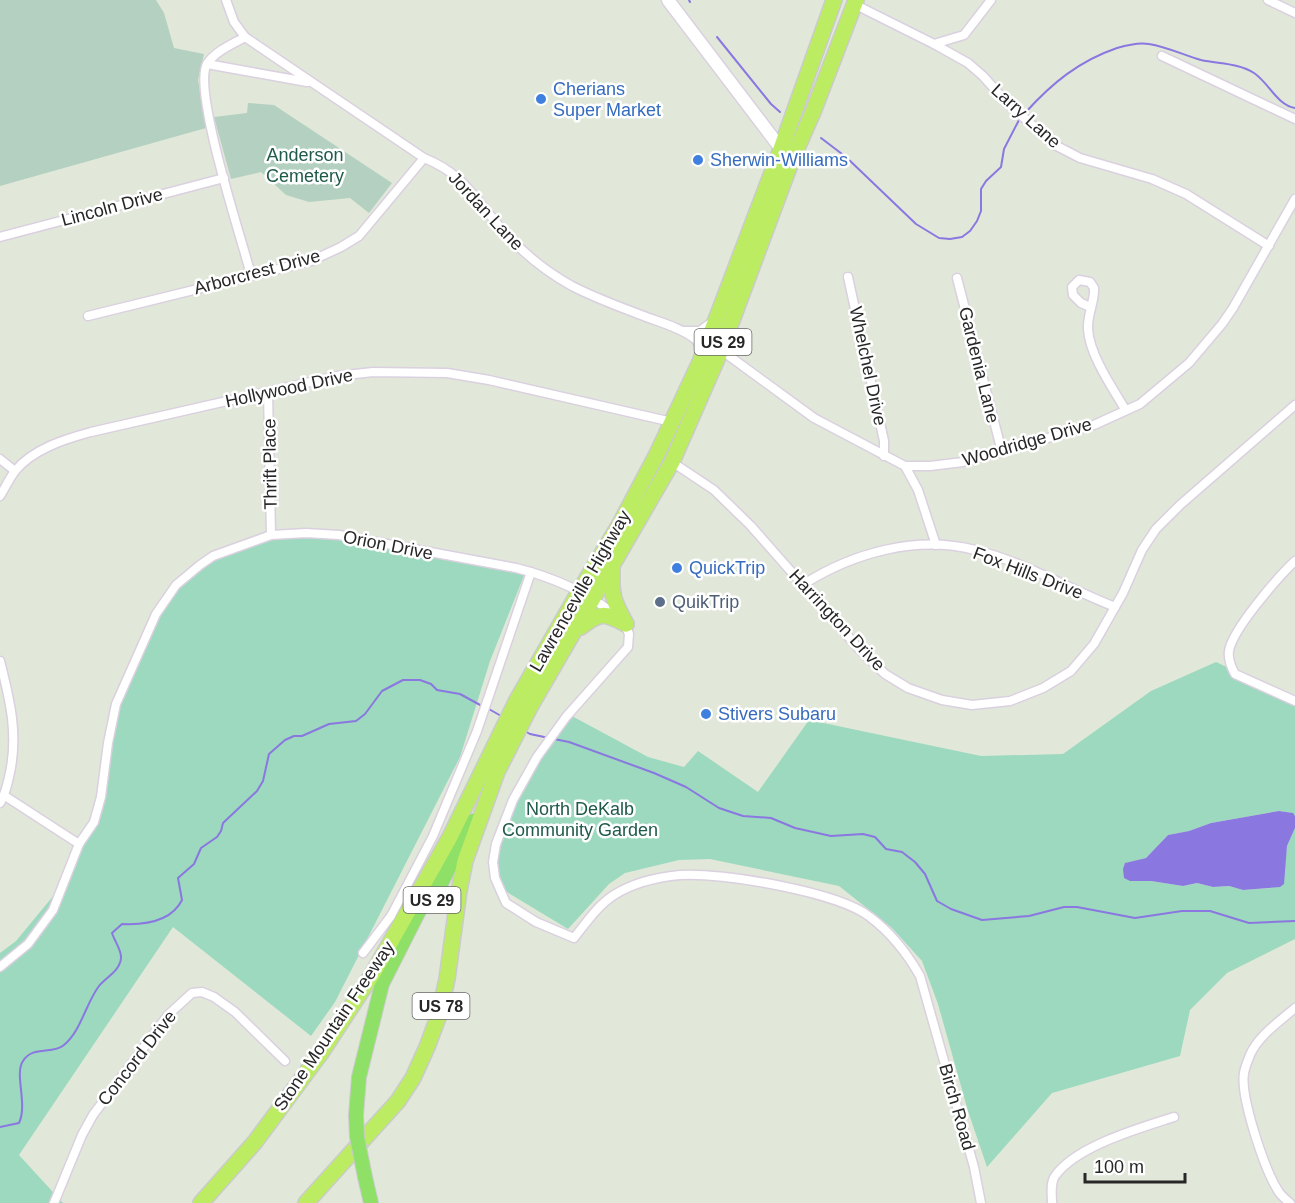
<svg xmlns="http://www.w3.org/2000/svg" width="1295" height="1203" font-family="Helvetica,sans-serif">
<style>
.green{fill:#9cd9bf}
.cemetery{fill:#b3d0c0}
.water{fill:#8a77e0}
.lines{fill:none;stroke-linecap:round;stroke-linejoin:round}
.stream{stroke:#8a77e0;stroke-width:2}
.street-casing{stroke:#dad0df;stroke-width:11}
.secondary-casing{stroke:#dad0df;stroke-width:15}
.primary-casing{stroke:#cbcbcb;stroke-width:16}
.highway-casing{stroke:#cbcbcb;stroke-width:18}
.street{stroke:#fff;stroke-width:8}
.secondary{stroke:#fff;stroke-width:12}
.primary{stroke:#8ee067;stroke-width:14}
.highway{stroke:#bcec62;stroke-width:15}
.primary-bridge-casing{stroke:#cbcbcb;stroke-width:16;stroke-linecap:butt}
.primary-bridge{stroke:#8ee067;stroke-width:14}
.shop-dot{fill:#3f7fe0;stroke:#fff;stroke-width:2}
.service-dot{fill:#5c6f8a;stroke:#fff;stroke-width:2}
.labels{text-anchor:middle;stroke-width:5;stroke-linejoin:round;paint-order:stroke}
.shield{fill:#fff;stroke:#686868;stroke-width:1.5}
.shield-label{font-size:16px;font-weight:bold;fill:#272727}
.shop-label{font-size:18px;fill:#366cbe;stroke:#fff;text-anchor:start}
.street-label{font-size:18px;fill:#272727;stroke:#fff}
.park-label{font-size:18px;fill:#205b4a;stroke:#fff}
.service-label{font-size:18px;fill:#4e5e75;stroke:#fff;text-anchor:start}
</style>
<rect width="100%" height="100%" fill="#e1e8da"/>
<g class="green">
<polygon points="352,535 525,573 490,661 460,757 335,1002 311,1036 173,927 19,1155 63,1203 0,1203 0,953 16,941 54,895 98,819 112,714 153,616 181,581 211,555 274,538"/>
<polygon points="1216,662 1295,699 1295,816 1292,813 1279,811 1211,823 1189,831 1168,835 1146,858 1126,863 1130,881 1151,881 1183,886 1197,883 1213,887 1229,886 1243,890 1271,888 1284,871 1287,846 1295,828 1295,939 1227,973 1190,1010 1180,1056 1052,1093 987,1167 968,1111 938,1004 922,961 892,928 839,886 710,859 679,860 625,873 609,884 568,929 502,889 495,866 505,824 523,788 549,743 570,715 648,757 684,767 698,751 758,792 809,720 981,756 1063,754 1151,691"/>
</g>
<g class="cemetery">
<polygon points="0,0 156,0 164,13 174,48 204,54 198,80 206,128 0,186"/>
<polygon points="248,103 274,105 392,183 369,213 350,198 309,202 286,195 261,172 231,179 214,117 247,113"/>
</g>
<polygon class="water" points="1279,811 1293,813 1295,816 1295,828 1287,846 1284,884 1280,887 1243,890 1229,886 1213,887 1197,883 1183,886 1151,881 1130,881 1124,878 1123,869 1125,863 1146,858 1168,835 1189,831 1211,823"/>
<g class="lines">
<g class="stream">
<polyline points="689,0 690,2"/>
<polyline points="717,37 771,104 780,112"/>
<path d="M1025 113C1052 83 1079 61 1117 48 1127 45 1139 42 1149 44 1167 47 1184 55 1201 60 1219 64 1239 63 1254 73 1269 83 1277 105 1295 108"/>
<polyline points="821,138 846,157 916,224 939,238 950,239 962,237 970,231 977,221 981,211 981,189 986,181 1001,167 1004,149 1019,120"/>
<polyline points="487,708 503,717"/>
<polyline points="523,730 530,734 549,738"/>
<polyline points="554,739 569,742 654,773 686,787 719,808 743,816 771,818 795,828 831,836 863,834 875,837 886,849 902,852 915,862 925,874 937,901 951,909 982,920 1029,916 1064,907 1077,907 1135,918 1182,911 1210,911 1249,923 1295,921"/>
<path d="M0 1127 19 1123C28 1104 14 1074 23 1061 33 1045 52 1055 64 1045 81 1031 86 1003 99 986 106 977 120 971 121 958 122 951 114 940 112 933L122 924C145 925 171 922 182 900L178 878 194 864 201 848 217 837 221 831 223 823 257 791 263 781 269 754 285 740 294 736H302L329 724 356 721 365 714 382 691 403 680H420L431 684 437 690 460 694 482 706"/>
</g>
<defs>
<g id="street">
<path d="M226 0 234 22 245 37 424 158C461 173 470 192 495 221 516 247 543 270 572 286 597 299 623 308 649 318 663 323 683 329 695 339 700 343 700 349 700 356"/>
<polyline points="1268,0 1295,13"/>
<polyline points="854,4 934,44 968,63 983,76 1007,103 1055,145 1080,158 1152,179 1186,194 1269,246"/>
<path d="M245 37C233 44 215 51 207 64 192 89 242 240 251 275"/>
<polyline points="934,44 964,35 991,0"/>
<polyline points="1162,56 1295,119"/>
<polyline points="207,64 307,82"/>
<polyline points="0,237 224,178"/>
<polyline points="848,277 884,441 884,456"/>
<polyline points="957,278 1002,452"/>
<path d="M1090 307 1081 303 1073 295 1072 287 1079 280 1090 282 1094 288C1095 301 1087 315 1088 329 1089 354 1113 389 1125 409"/>
<polyline points="88,316 311,261 341,247 359,236 424,158"/>
<polyline points="684,331 700,331 712,322"/>
<polyline points="721,350 814,418 905,466 930,466 963,462 1094,425 1140,404 1189,363 1222,324 1233,308 1295,199"/>
<polyline points="268,392 271,535"/>
<polyline points="0,459 15,471"/>
<polyline points="672,462 714,490 751,526 860,650 885,674 908,688 942,700 972,705 1010,701 1043,688 1071,671 1094,644 1123,593 1142,550 1156,529 1180,505 1295,405"/>
<polyline points="905,466 918,490 936,545"/>
<path d="M0 496C5 488 9 479 15 471 33 449 65 439 91 432L337 376 373 372 447 373 489 380 672 422"/>
<path d="M1295 561C1278 577 1232 630 1229 651 1228 658 1231 667 1235 674L1295 701"/>
<path d="M804 584C853 553 916 535 975 550 1022 561 1069 589 1115 607"/>
<path d="M624 623 629 634 628 647 566 717 537 757 513 800 496 844 493 862 495 878 506 903 536 922 574 938C586 923 598 905 614 895 633 883 658 877 680 875 721 872 839 892 870 917 890 932 908 955 920 976L974 1167 981 1203"/>
<path d="M0 661C10 700 19 736 9 777 7 786 5 795 0 803"/>
<polyline points="5,796 79,844"/>
<polyline points="363,953 391,916 433,836 477,731 531,572"/>
<path d="M0 967 28 944 53 910 79 844 94 822 101 797 108 743 116 704 156 614 176 585 200 565 213 556 271 535 306 533 339 535 516 568C552 577 585 591 614 614"/>
<polyline points="54,1203 82,1135 93,1115 168,1015 192,993 202,992 214,997 235,1012 285,1061"/>
<path d="M1052 1203C1052 1194 1050 1183 1055 1176 1076 1146 1140 1128 1174 1117"/>
<path d="M1290 1203C1285 1199 1280 1195 1277 1189 1264 1167 1240 1097 1244 1073 1245 1067 1248 1060 1250 1055 1258 1036 1280 1021 1295 1008"/>
</g>
<polyline id="secondary" points="668,0 785,154"/>
<g id="primary">
<polyline points="434,897 473,821"/>
<polyline points="356,1115 359,1077 382,984 423,903 434,877"/>
<polyline points="365,1177 371,1203"/>
</g>
<g id="highway">
<path d="M612 571C611 596 614 602 626 624"/>
<path d="M581 627C601 611 604 613 626 624"/>
<polyline points="201,1203 255,1142 321,1053 372,975 450,837 517,700 579,592 620,524 657,454 700,362 781,149 834,0"/>
<polyline points="306,1203 398,1101 413,1078 427,1047 439,1015 447,979 459,891 465,861 497,772 530,707 672,462 721,350 791,162 813,112 856,0"/>
</g>
</defs>
<use href="#street" class="street-casing"/>
<use href="#secondary" class="secondary-casing"/>
<use href="#primary" class="primary-casing"/>
<use href="#highway" class="highway-casing"/>
<use href="#street" class="street"/>
<use href="#secondary" class="secondary"/>
<use href="#primary" class="primary"/>
<use href="#highway" class="highway"/>
<defs>
<polyline id="primary-bridge" points="356,1115 357,1137 365,1177"/>
</defs>
<use href="#primary-bridge" class="primary-bridge-casing"/>
<use href="#primary-bridge" class="primary-bridge"/>
</g>
<g class="shop-dot">
<circle cx="541" cy="99" r="6"/>
<circle cx="698" cy="160" r="6"/>
<circle cx="677" cy="568" r="6"/>
<circle cx="706" cy="714" r="6"/>
</g>
<circle class="service-dot" cx="660" cy="602" r="6"/>
<g class="labels">
<g class="shield">
<rect x="694.5" y="329" width="57" height="26" rx="4.5"/>
<rect x="403.5" y="887" width="57" height="26" rx="4.5"/>
<rect x="412.5" y="993" width="57" height="26" rx="4.5"/>
</g>
<g class="shield-label">
<text x="723" y="348">US 29</text>
<text x="432" y="906">US 29</text>
<text x="441" y="1012">US 78</text>
</g>
<g class="shop-label">
<text x="553" y="95">Cherians<tspan x="553" dy="21">Super Market</tspan></text>
<text x="710" y="166">Sherwin-Williams</text>
<text x="689" y="574">QuickTrip</text>
<text x="718" y="720">Stivers Subaru</text>
</g>
<g class="street-label">
<text transform="translate(1026 116) rotate(42)" y="6">Larry Lane</text>
<text transform="translate(112 207) rotate(-15)" y="6">Lincoln Drive</text>
<text transform="translate(486 211) rotate(47)" y="6">Jordan Lane</text>
<text transform="translate(257 272) rotate(-15)" y="6">Arborcrest Drive</text>
<text transform="translate(979 365) rotate(76)" y="6">Gardenia Lane</text>
<text transform="translate(868 366) rotate(78)" y="6">Whelchel Drive</text>
<text transform="translate(289 388) rotate(-12)" y="6">Hollywood Drive</text>
<text transform="translate(1027 442) rotate(-16)" y="6">Woodridge Drive</text>
<text transform="translate(270 464) rotate(-91)" y="6">Thrift Place</text>
<text transform="translate(388 545) rotate(11)" y="6">Orion Drive</text>
<text transform="translate(1028 573) rotate(21)" y="6">Fox Hills Drive</text>
<text transform="translate(580 591) rotate(-60)" y="6">Lawrenceville Highway</text>
<text transform="translate(837 620) rotate(47)" y="6">Harrington Drive</text>
<text transform="translate(334 1026) rotate(-56)" y="6">Stone Mountain Freeway</text>
<text transform="translate(137 1058) rotate(-52)" y="6">Concord Drive</text>
<text transform="translate(957 1107) rotate(74)" y="6">Birch Road</text>
</g>
<g class="park-label">
<text x="305" y="161">Anderson<tspan x="305" dy="21">Cemetery</tspan></text>
<text x="580" y="815">North DeKalb<tspan x="580" dy="21">Community Garden</tspan></text>
</g>
<g class="service-label">
<text x="672" y="608">QuikTrip</text>
</g>
</g>
<path d="M1085 1173v9h100v-9" fill="none" stroke="#272727" stroke-width="3"/>
<text x="1094" y="1173" font-size="18" fill="#272727" stroke="#ffffff" stroke-width="4.5" paint-order="stroke">100 m</text>
</svg>
